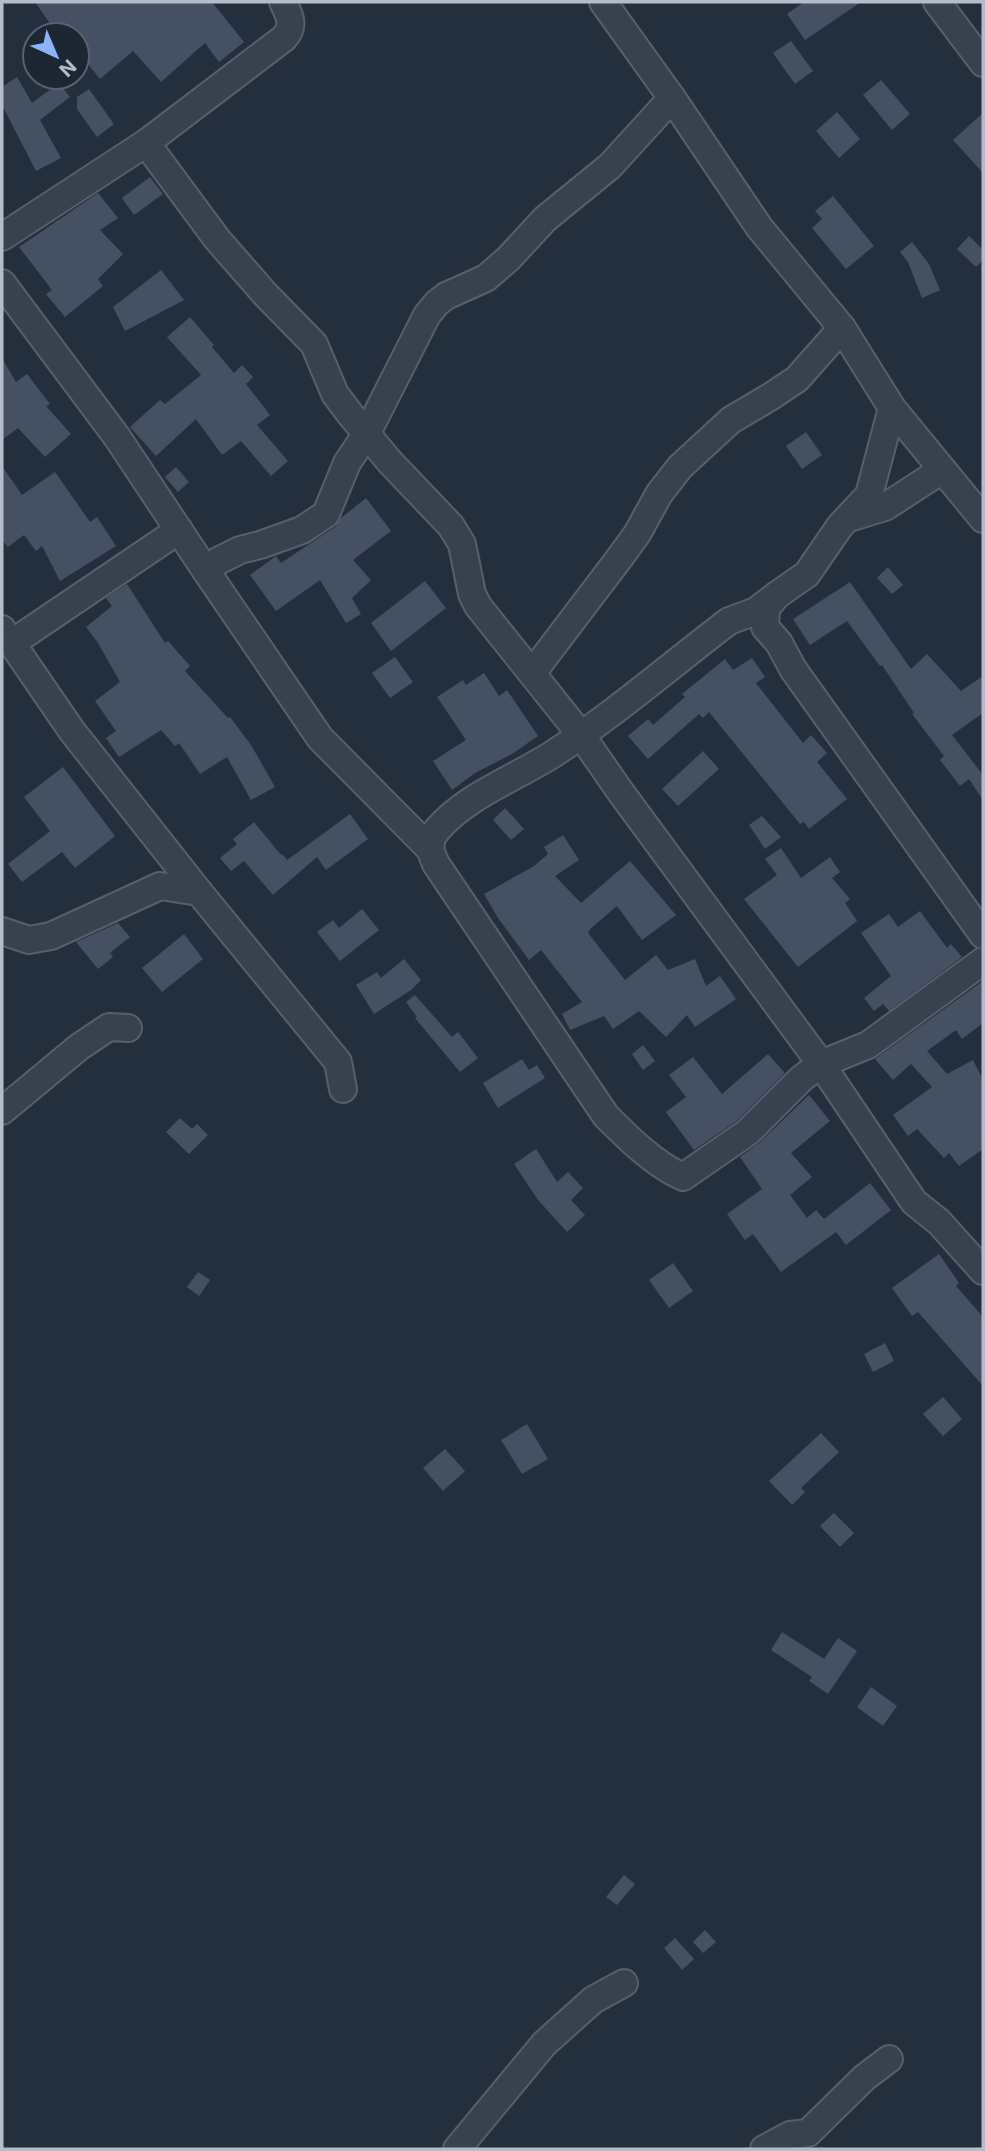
<svg xmlns="http://www.w3.org/2000/svg" width="985" height="2151" font-family="Inter,sans-serif">
<style>
.building{fill:#455162}
.lines{fill:none;stroke-linecap:round;stroke-linejoin:round}
.minor-casing{stroke:#565f6c;stroke-width:30}
.minor{stroke:#38414e;stroke-width:26}
</style>
<rect width="100%" height="100%" fill="#242f3e"/>
<g class="building">
<polygon points="35,2 212,2 244,42 219,62 205,43 161,82 133,51 100,79 77,50 77,35 58,35"/>
<polygon points="804,2 861,2 805,40 787,14"/>
<polygon points="791,41 813,71 795,84 773,53"/>
<polygon points="17,77 32,103 59,83 70,97 40,120 61,158 36,171 2,105 2,87"/>
<polygon points="881,80 910,114 892,130 863,95"/>
<polygon points="89,89 114,124 97,137 77,109 77,97"/>
<polygon points="837,112 860,139 839,158 816,131"/>
<polygon points="983,113 983,173 953,140"/>
<polygon points="150,177 163,194 134,215 122,198"/>
<polygon points="98,193 118,218 100,230 123,254 98,279 103,286 65,317 46,294 52,290 19,247"/>
<polygon points="833,196 874,246 846,269 812,228 822,219 815,211"/>
<polygon points="969,236 983,250 983,260 976,267 957,249"/>
<polygon points="912,242 929,264 940,290 922,298 908,262 900,252"/>
<polygon points="161,270 184,300 125,331 113,307"/>
<polygon points="190,317 214,345 212,347 234,373 242,365 253,377 246,384 270,415 257,425 288,461 271,476 241,441 222,455 196,419 156,456 130,427 160,400 165,404 201,375 167,337"/>
<polygon points="2,358 16,382 27,374 50,404 46,406 71,434 45,457 18,428 2,440"/>
<polygon points="806,432 822,455 802,469 786,446"/>
<polygon points="2,466 22,495 55,472 90,522 97,517 116,546 60,581 42,546 36,551 24,535 8,547 2,540"/>
<polygon points="176,467 189,482 178,492 165,477"/>
<polygon points="366,498 391,531 353,560 371,580 352,598 361,614 346,623 320,580 276,611 250,575 276,556 281,563 335,527 341,518"/>
<polygon points="888,567 903,585 892,594 877,578"/>
<polygon points="425,581 446,608 391,651 371,623"/>
<polygon points="850,582 911,669 927,654 961,691 983,676 983,713 952,735 983,775 983,800 969,779 960,786 940,760 944,756 912,714 914,713 882,665 880,666 847,621 810,645 793,619"/>
<polygon points="127,584 165,643 168,641 190,666 185,671 228,718 230,717 251,745 275,787 251,800 227,757 200,774 179,743 175,746 161,730 119,757 106,738 116,731 95,701 120,682 98,643 86,627 112,606 106,598"/>
<polygon points="395,657 413,682 390,698 372,673"/>
<polygon points="752,658 765,677 756,683 803,743 811,735 827,753 817,762 847,799 809,829 804,822 800,824 709,712 703,718 699,714 648,759 628,736 648,719 653,725 685,697 682,694 725,659 733,670"/>
<polygon points="484,673 499,696 507,690 538,736 512,754 475,773 452,790 433,761 466,740 437,697 463,680 466,685"/>
<polygon points="703,751 719,769 678,806 662,789"/>
<polygon points="63,767 115,836 75,868 62,852 22,882 8,864 50,831 24,797"/>
<polygon points="505,808 524,829 511,840 493,820"/>
<polygon points="350,814 368,839 326,870 317,857 273,895 244,861 231,871 220,858 237,844 233,839 254,822 281,855 282,854 287,860"/>
<polygon points="762,816 781,837 765,849 749,825"/>
<polygon points="563,835 579,860 555,876 581,903 630,861 676,915 642,940 617,906 590,929 588,933 625,980 656,955 668,970 695,959 706,986 720,976 736,999 695,1027 687,1015 666,1037 639,1011 613,1029 604,1016 570,1030 562,1014 582,1002 541,950 529,960 498,918 484,894 534,866 548,854 544,847"/>
<polygon points="781,848 801,878 830,857 840,872 832,878 850,899 845,903 857,921 798,967 744,899 777,875 765,859"/>
<polygon points="362,909 379,930 340,961 317,932 333,920 339,928"/>
<polygon points="920,911 947,948 951,944 962,957 889,1011 883,1004 874,1011 864,998 891,976 861,933 889,914 898,927"/>
<polygon points="118,923 130,937 110,953 113,957 98,969 76,942"/>
<polygon points="184,934 203,959 162,992 142,968"/>
<polygon points="404,959 421,980 411,990 374,1014 356,985 377,972 381,978"/>
<polygon points="983,981 983,1023 962,1039 956,1030 927,1051 947,1074 973,1060 983,1080 983,1149 959,1166 949,1153 944,1158 917,1129 908,1136 893,1115 932,1087 911,1064 893,1080 875,1059"/>
<polygon points="415,995 452,1037 458,1032 478,1058 460,1072 415,1018 417,1017 406,1002"/>
<polygon points="643,1045 655,1061 643,1070 632,1054"/>
<polygon points="768,1054 785,1073 738,1120 694,1150 666,1112 686,1097 669,1075 693,1057 722,1094"/>
<polygon points="522,1059 529,1070 537,1065 545,1078 498,1108 483,1083"/>
<polygon points="809,1095 830,1121 791,1153 812,1177 790,1195 807,1218 816,1210 824,1219 870,1183 891,1210 846,1245 836,1232 781,1272 753,1234 745,1240 727,1214 762,1189 740,1157 759,1143"/>
<polygon points="180,1118 192,1129 197,1124 208,1135 189,1154 166,1132"/>
<polygon points="536,1149 557,1182 568,1172 583,1188 571,1200 585,1215 567,1232 538,1200 514,1164"/>
<polygon points="939,1254 959,1283 956,1286 983,1317 983,1386 918,1312 912,1316 892,1288"/>
<polygon points="673,1263 693,1291 669,1308 649,1280"/>
<polygon points="198,1272 210,1280 199,1296 187,1287"/>
<polygon points="885,1343 894,1361 873,1372 864,1354"/>
<polygon points="943,1397 962,1419 943,1436 923,1414"/>
<polygon points="527,1424 548,1459 522,1474 501,1440"/>
<polygon points="821,1433 839,1452 801,1488 805,1492 792,1505 769,1481"/>
<polygon points="445,1449 465,1471 443,1491 423,1468"/>
<polygon points="834,1513 854,1533 840,1547 820,1526"/>
<polygon points="782,1632 824,1659 838,1638 857,1651 828,1694 809,1681 812,1677 771,1650"/>
<polygon points="871,1687 897,1706 883,1726 857,1707"/>
<polygon points="624,1875 635,1884 617,1905 606,1897"/>
<polygon points="705,1930 716,1942 703,1953 693,1942"/>
<polygon points="675,1938 694,1959 682,1970 664,1948"/>
</g>
<g class="lines">
<defs>
<g id="minor">
<polyline points="603,2 672,98 759,227 842,328 892,408 983,519"/>
<polyline points="937,2 983,63"/>
<polyline points="146,143 217,239 265,294 314,344 335,394 350,414 390,462 451,526 462,544 472,594 478,606 581,735 622,794 821,1064 914,1202 939,1222 983,1271"/>
<path d="M2 237 146 143 284 38C295 26 290 16 283 2"/>
<polyline points="2,283 117,437 206,571 218,561 240,550 260,545 302,530 326,514 347,463 367,433 427,315 437,303 446,296 486,278 508,259 545,219 610,166 672,98"/>
<polyline points="892,408 869,495 840,526 807,574 777,595 766,608 765,627 779,643 793,669 983,935"/>
<polyline points="849,518 885,507 942,470"/>
<polyline points="206,571 320,738 430,849"/>
<path d="M777 595 756 611 729 621C671 665 615 714 553 754 516 778 467 795 437 830 427 842 430 851 436 864L606 1116C628 1138 654 1164 683 1177L748 1132 802 1078 821 1064 868 1045 983 961"/>
<polyline points="2,629 72,731 199,892"/>
<polyline points="12,643 179,530"/>
<polyline points="533,672 618,560 637,534 659,494 680,467 731,420 770,397 797,379 842,328"/>
<polyline points="2,931 29,940 51,936 160,886 199,892 338,1062 343,1089"/>
<polyline points="2,1111 79,1047 109,1027 128,1028"/>
<polyline points="457,2149 544,2044 593,2000 624,1983"/>
<polyline points="764,2149 790,2135 808,2133 864,2078 889,2059"/>
</g>
</defs>
<use href="#minor" class="minor-casing"/>
<use href="#minor" class="minor"/>
</g>
<rect width="985" height="2151" fill="none" stroke="#b4bcc9" stroke-width="7"/>
<g transform="translate(56 56) rotate(136)"><circle r="33" fill="#1d2633" stroke="#59626f" stroke-width="2"/>
<path d="M0-5L12 26L0 18L-12 26Z" fill="#8ab4f8"/>
<text y="-10" font-size="19" font-weight="bold" text-anchor="middle" fill="#b4bcc9">N</text>
</g>
</svg>
